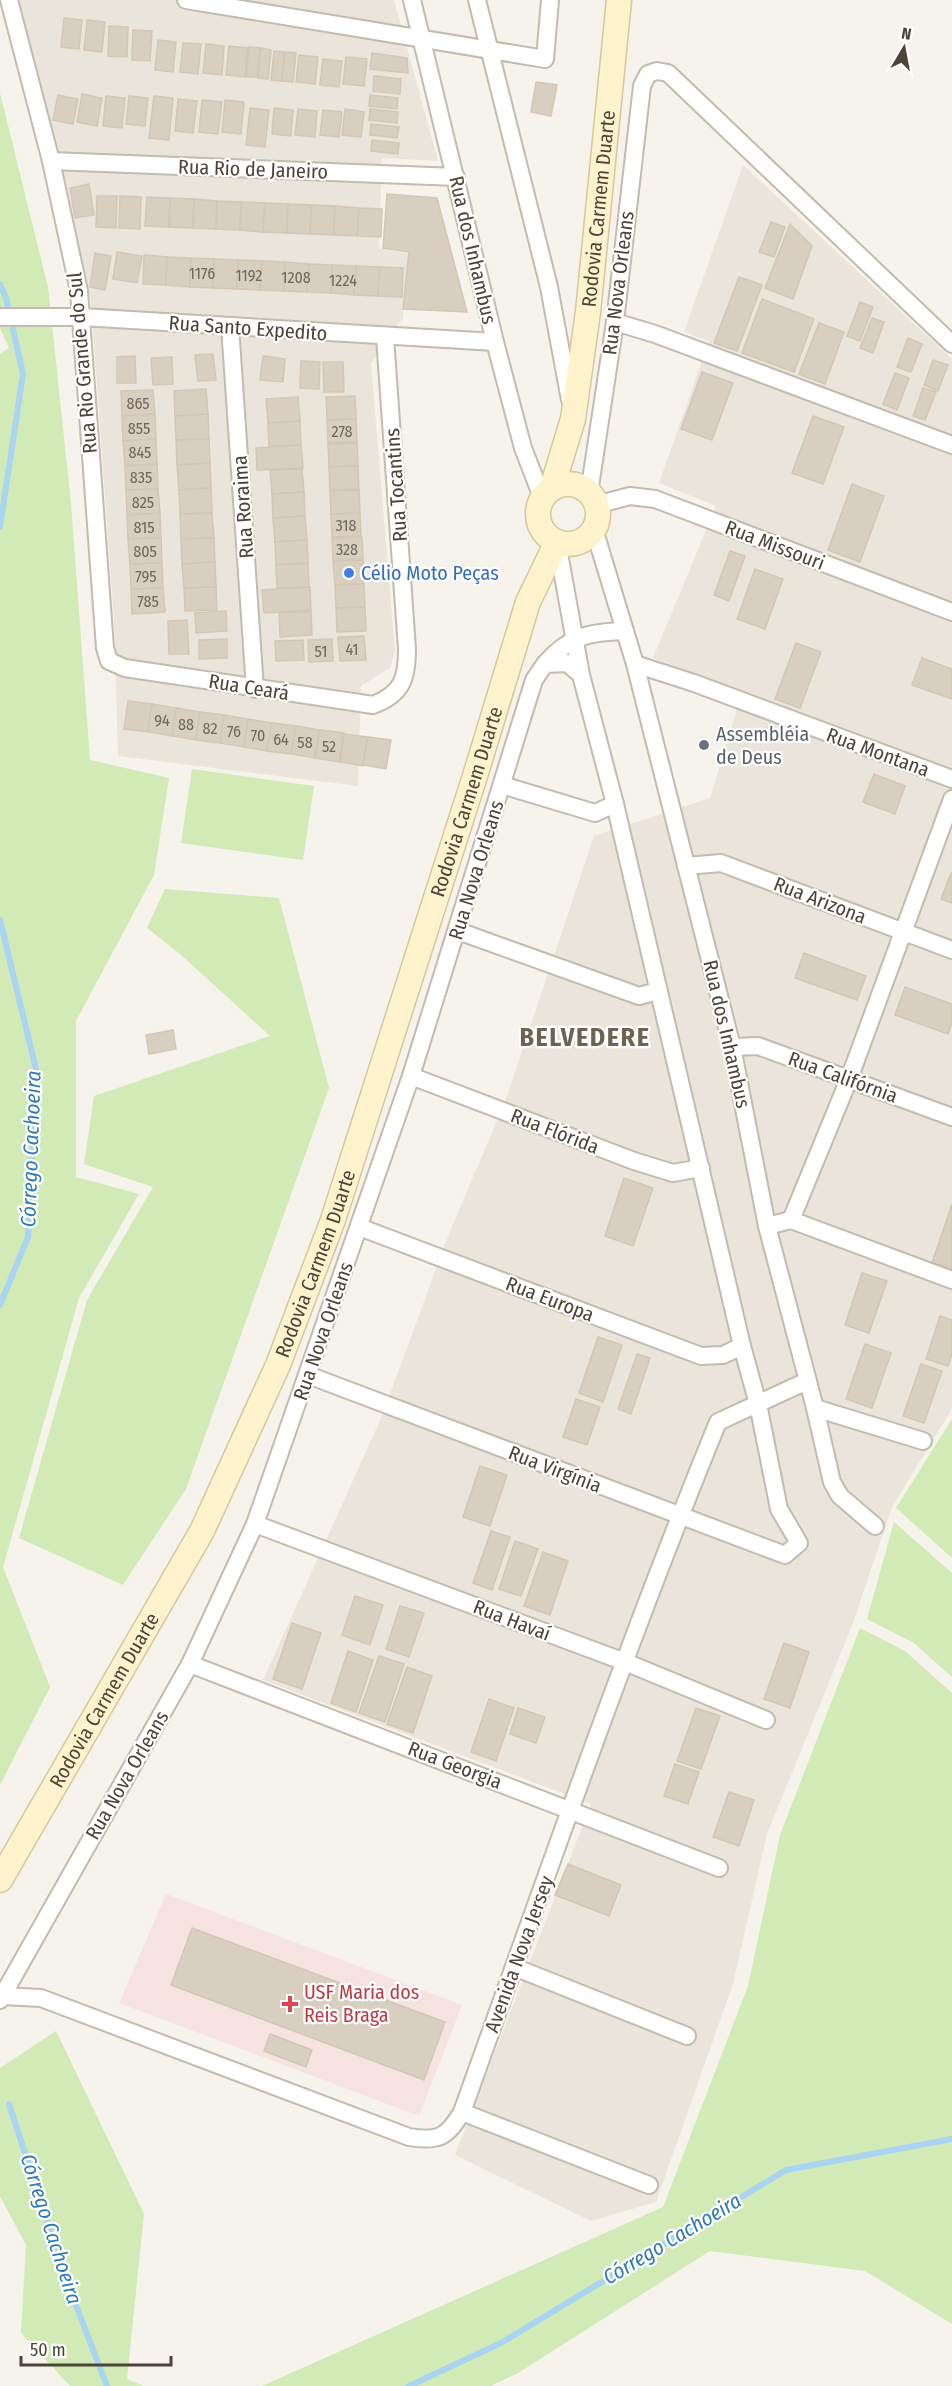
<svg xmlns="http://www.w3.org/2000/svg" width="952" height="2386" font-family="'Fira Sans Condensed',sans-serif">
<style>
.residential{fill:#eae5da}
.medical{fill:#f6e3e0}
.green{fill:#d2eab5}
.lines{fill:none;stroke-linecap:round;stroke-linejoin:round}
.stream{stroke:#a9d4f2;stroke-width:6}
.building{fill:#d8cfc1;stroke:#d3c7b4;stroke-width:1.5}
.street-casing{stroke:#c2bbae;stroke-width:20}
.secondary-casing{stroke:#d6c79b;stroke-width:27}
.street{stroke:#fff;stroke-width:16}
.secondary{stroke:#fff3cd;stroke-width:24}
.shop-dot{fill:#3f7fe0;stroke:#fff;stroke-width:2}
.worship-dot{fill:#6b7280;stroke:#fff;stroke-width:2}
.health-dot{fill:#e0444e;stroke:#fff;stroke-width:2}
.labels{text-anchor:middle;stroke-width:4.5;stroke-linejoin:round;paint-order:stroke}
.number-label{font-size:16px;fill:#6e675b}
.street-label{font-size:20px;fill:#4b4439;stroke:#fff}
.shop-label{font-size:20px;fill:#366cbe;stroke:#fff;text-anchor:start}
.worship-label{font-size:20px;fill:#5b616d;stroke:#fff;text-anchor:start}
.health-label{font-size:20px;fill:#be3a42;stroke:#fff;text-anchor:start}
.water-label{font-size:21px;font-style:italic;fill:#2e7ab2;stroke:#fff}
.district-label{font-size:26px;font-weight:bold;letter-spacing:1.5px;fill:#6e6250;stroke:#fff}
</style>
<rect width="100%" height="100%" fill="#f6f3ec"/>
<g class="residential">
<polygon points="14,0 394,0 438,161 382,158 379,248 409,254 403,318 371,363 395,651 390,668 361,686 358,786 118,756 114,621 91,302 56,140"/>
<polygon points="743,165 952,359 952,1409 892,1507 852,1626 767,1834 733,1984 656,2202 591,2221 455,2155 591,1804 263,1680 382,1416 448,1236 505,1102 594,836 710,798 742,693 653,658 716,506 659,483 709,341 684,332"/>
</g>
<polygon class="medical" points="166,1894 462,2005 419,2116 119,2003"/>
<g class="green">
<polygon points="0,93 48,287 71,503 90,760 169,778 154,875 76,1021 76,1177 139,1194 79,1298 3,1567 50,1687 0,1785 0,354 9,348 0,328"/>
<polygon points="192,769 314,786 303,860 181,843"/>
<polygon points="165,889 279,898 329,1088 186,1489 123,1585 19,1538 87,1300 153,1187 84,1164 94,1096 270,1036 180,954 147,928"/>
<polygon points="952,1419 952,1558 896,1508"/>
<polygon points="894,1522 952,1573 952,1677 914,1643 867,1619"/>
<polygon points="860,1628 905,1651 952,1693 952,2324 865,2271 710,2251 518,2373 491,2386 262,2386 663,2207 748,1986 780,1835"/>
<polygon points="56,2031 144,2214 127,2379 144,2386 70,2386 21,2333 26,2245 0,2196 0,2068"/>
</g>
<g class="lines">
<g class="stream">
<polyline points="0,284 6,298 23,374 0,527"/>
<polyline points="0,920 36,1069 28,1237 0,1305"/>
<polyline points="9,2104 66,2279 107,2386"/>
<polyline points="409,2386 501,2343 786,2170 952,2139"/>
</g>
</g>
<g class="building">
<polygon points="64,18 82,20 79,49 61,47"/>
<polygon points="87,20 105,22 102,52 84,50"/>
<polygon points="109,26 128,27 127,57 108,56"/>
<polygon points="133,30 152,31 150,61 132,60"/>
<polygon points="158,40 176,42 173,72 155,70"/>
<polygon points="183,43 201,44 198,74 180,72"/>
<polygon points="206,44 224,46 222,75 203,73"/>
<polygon points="229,46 248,48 245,77 226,75"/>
<polygon points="249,47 260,48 257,77 246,77"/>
<polygon points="261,48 271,50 268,79 258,78"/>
<polygon points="274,51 284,52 282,81 271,80"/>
<polygon points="285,52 296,53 293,82 282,81"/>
<polygon points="372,53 407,58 408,73 370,69"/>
<polygon points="299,55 318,57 315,84 296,82"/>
<polygon points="346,57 367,59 364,86 343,84"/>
<polygon points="323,59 342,61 339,87 320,85"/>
<polygon points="374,76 401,79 400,94 373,91"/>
<polygon points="536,82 557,85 551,116 531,112"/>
<polygon points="82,94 102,98 97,126 77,122"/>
<polygon points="58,95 78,99 73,124 53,120"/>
<polygon points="370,95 398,98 397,109 369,106"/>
<polygon points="106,96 125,98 122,128 103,126"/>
<polygon points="129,96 148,98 145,126 126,124"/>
<polygon points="154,96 173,98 169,140 149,138"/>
<polygon points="178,99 197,101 193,133 175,131"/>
<polygon points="202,100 222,102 218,134 199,132"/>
<polygon points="225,100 244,102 241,134 222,132"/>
<polygon points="250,108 269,110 265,147 246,145"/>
<polygon points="274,108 293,110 291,136 272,134"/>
<polygon points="298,109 317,111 315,137 295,135"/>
<polygon points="345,109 364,112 361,137 342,135"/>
<polygon points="370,109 398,112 397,123 369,120"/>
<polygon points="323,110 342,112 339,137 320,135"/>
<polygon points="371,124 399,127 397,138 370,135"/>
<polygon points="372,140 399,143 398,154 371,151"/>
<polygon points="89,184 94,215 75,218 70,188"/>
<polygon points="387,194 437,198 467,312 403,309 409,252 383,248"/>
<polygon points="97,196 117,196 116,228 96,227"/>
<polygon points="120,196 141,197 140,229 119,228"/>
<polygon points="147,197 170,198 169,227 145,226"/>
<polygon points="170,198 194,199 193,228 169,227"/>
<polygon points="194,199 217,201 216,229 193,228"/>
<polygon points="217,201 241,202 240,230 216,229"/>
<polygon points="241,202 265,203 263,232 240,230"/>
<polygon points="265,203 288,204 287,233 263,232"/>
<polygon points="288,204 312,205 310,234 287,233"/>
<polygon points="312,205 335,206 334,235 310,234"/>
<polygon points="335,206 359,208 357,236 334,235"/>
<polygon points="359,208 382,209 381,237 357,236"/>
<polygon points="771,222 785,227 774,257 759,252"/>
<polygon points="790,224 812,246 793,299 765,288"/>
<polygon points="117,252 142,256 137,283 113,279"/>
<polygon points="95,253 111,256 105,290 90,287"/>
<polygon points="144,255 167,257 166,285 143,284"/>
<polygon points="167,257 191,258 190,287 166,285"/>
<polygon points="191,258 214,259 213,288 190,287"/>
<polygon points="214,259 238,260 237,289 213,288"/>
<polygon points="238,260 262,261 260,290 237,289"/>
<polygon points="262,261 285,262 284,291 260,290"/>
<polygon points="285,262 309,264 307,292 284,291"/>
<polygon points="309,264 332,265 331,293 307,292"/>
<polygon points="332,265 356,266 354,295 331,293"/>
<polygon points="356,266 379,267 378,296 354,295"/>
<polygon points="380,267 403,268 402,297 378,296"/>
<polygon points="739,277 762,285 737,351 714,343"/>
<polygon points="762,299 814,319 794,372 742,353"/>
<polygon points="860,302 873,307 860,341 847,336"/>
<polygon points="872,318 884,322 873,353 860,348"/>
<polygon points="819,323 844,332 825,384 799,374"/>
<polygon points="908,338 922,344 911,372 897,367"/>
<polygon points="213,354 216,380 198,381 195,355"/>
<polygon points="135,356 136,383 117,383 117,357"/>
<polygon points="263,356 285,359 283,382 260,380"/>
<polygon points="172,357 173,384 153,385 151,358"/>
<polygon points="933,360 948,365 938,391 924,385"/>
<polygon points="301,361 320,362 319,389 300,388"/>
<polygon points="323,362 343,362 344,392 324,392"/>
<polygon points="702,372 733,383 712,440 681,429"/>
<polygon points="895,373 909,378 897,410 883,404"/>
<polygon points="923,388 936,392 925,420 913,416"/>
<polygon points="206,389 208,414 175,416 174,391"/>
<polygon points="153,390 155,414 122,416 121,391"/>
<polygon points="355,396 356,419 327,420 326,397"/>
<polygon points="298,397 300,421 268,423 266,399"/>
<polygon points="155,414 156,439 123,441 122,416"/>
<polygon points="208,414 209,439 176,440 175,416"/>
<polygon points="813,416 844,427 823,484 792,473"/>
<polygon points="356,419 357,442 328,443 327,420"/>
<polygon points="300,421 301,445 269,446 268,423"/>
<polygon points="156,439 157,464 125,466 123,441"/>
<polygon points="209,439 210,463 177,465 176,440"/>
<polygon points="357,443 358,466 329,467 328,444"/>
<polygon points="301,445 303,468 257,470 256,448"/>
<polygon points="210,463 211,488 179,490 177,465"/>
<polygon points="157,464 158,489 126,490 125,466"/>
<polygon points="358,466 359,489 330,490 329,467"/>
<polygon points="302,469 304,492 272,494 270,470"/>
<polygon points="852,484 884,496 860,562 828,550"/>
<polygon points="211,488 212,513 180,514 179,490"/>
<polygon points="158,489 160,513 127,515 126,490"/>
<polygon points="359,490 360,513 331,514 330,491"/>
<polygon points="304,492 305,516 273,518 272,494"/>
<polygon points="160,513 161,538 128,539 127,515"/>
<polygon points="212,513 214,538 181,539 180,514"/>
<polygon points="360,513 361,536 332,537 331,514"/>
<polygon points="305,516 307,540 275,542 273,518"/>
<polygon points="362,537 363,559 333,560 332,538"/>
<polygon points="161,538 162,563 130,564 128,539"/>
<polygon points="214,538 215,562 182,564 181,539"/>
<polygon points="307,540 308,563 276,565 275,542"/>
<polygon points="730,551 745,556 729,601 714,595"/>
<polygon points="363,560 364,584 335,585 333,561"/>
<polygon points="215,562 216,587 184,588 182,564"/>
<polygon points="162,563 163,588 131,589 130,564"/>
<polygon points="308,563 309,587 277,588 276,565"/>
<polygon points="755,569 783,579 765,629 737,619"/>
<polygon points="364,584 365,607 336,608 335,585"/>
<polygon points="216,587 217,610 185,611 184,588"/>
<polygon points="310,587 311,610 264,613 262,590"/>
<polygon points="163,588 165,612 132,614 131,589"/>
<polygon points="365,607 366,631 337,632 336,608"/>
<polygon points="226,611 227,631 196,633 195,613"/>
<polygon points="311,611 312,635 280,637 279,613"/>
<polygon points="187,620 189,654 169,654 168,621"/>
<polygon points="364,636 366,660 340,661 338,637"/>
<polygon points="227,639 227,658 199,659 199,640"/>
<polygon points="332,639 333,661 309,662 308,640"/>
<polygon points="303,640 304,660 276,661 275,641"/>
<polygon points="796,643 821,652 800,708 775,699"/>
<polygon points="922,658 952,669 952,699 912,685"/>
<polygon points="128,701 152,704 148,732 124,729"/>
<polygon points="152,704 176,708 172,736 148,732"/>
<polygon points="176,708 200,712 196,740 172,736"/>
<polygon points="200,712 224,715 220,743 196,740"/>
<polygon points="224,715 248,719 244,747 220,743"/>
<polygon points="248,719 272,723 267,751 244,747"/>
<polygon points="272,723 296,726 291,754 267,751"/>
<polygon points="296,726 320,730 315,758 291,754"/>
<polygon points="320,730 344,733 339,762 315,758"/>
<polygon points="344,734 367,737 363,766 340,762"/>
<polygon points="368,737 391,740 386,769 363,765"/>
<polygon points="874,774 905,786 895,814 863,802"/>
<polygon points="951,873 952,873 952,903 941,899"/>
<polygon points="804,953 866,976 857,1000 795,978"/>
<polygon points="905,987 952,1004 952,1022 948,1034 895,1015"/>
<polygon points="173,1030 176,1049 149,1054 146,1035"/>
<polygon points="624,1178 653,1188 633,1246 605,1236"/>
<polygon points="952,1204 952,1270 932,1263"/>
<polygon points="862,1273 887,1281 869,1333 845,1325"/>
<polygon points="940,1316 952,1320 952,1354 948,1366 926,1359"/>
<polygon points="598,1337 622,1345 603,1402 579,1393"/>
<polygon points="865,1344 891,1353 872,1408 846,1399"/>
<polygon points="637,1354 650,1358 631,1414 618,1409"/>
<polygon points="921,1364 942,1371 924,1423 903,1416"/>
<polygon points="576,1399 600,1407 587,1445 563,1437"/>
<polygon points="480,1466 507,1475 490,1526 463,1517"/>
<polygon points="491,1531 510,1537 492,1590 473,1583"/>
<polygon points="515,1541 538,1549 521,1596 499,1589"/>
<polygon points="543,1552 568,1561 550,1615 524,1606"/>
<polygon points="355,1596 383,1605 370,1645 342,1635"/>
<polygon points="400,1606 424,1613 409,1657 386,1649"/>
<polygon points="292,1623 321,1633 302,1689 273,1679"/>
<polygon points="784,1643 809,1652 790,1708 764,1699"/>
<polygon points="348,1651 373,1660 356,1712 331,1703"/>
<polygon points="379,1656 404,1664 385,1722 359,1713"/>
<polygon points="407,1667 432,1676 413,1733 387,1724"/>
<polygon points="489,1699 514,1708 496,1761 471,1752"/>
<polygon points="518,1708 545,1717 536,1743 510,1734"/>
<polygon points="696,1708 720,1716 701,1769 677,1761"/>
<polygon points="675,1764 699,1772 688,1804 664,1796"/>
<polygon points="729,1792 754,1800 739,1846 713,1837"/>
<polygon points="568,1864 621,1885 609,1916 555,1895"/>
<polygon points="192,1928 445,2022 424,2080 171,1985"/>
<polygon points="270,2034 312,2050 306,2067 264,2051"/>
</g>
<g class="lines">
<defs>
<g id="street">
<path d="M9 0 51 161 79 291 105 648 109 661 125 668 373 705C402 694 407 679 407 649L385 337"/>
<polyline points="186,0 545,59 550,0"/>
<polyline points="412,0 495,342 523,448 542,497"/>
<polyline points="477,0 549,287 570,400"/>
<polyline points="51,161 456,177"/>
<polyline points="0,317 82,317 495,342"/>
<polyline points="615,322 655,334 952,445"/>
<polyline points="230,326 255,689"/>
<polyline points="589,493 615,322 642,86 648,74 657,71 668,73 952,344"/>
<polyline points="596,505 630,496 655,499 952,612"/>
<polyline points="594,529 635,664 732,1047 767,1226 815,1408 832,1482 840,1496 875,1526"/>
<path d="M545 664C569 636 589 632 625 631"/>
<polyline points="635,664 694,683 952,779"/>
<polyline points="502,785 595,813 615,804"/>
<polyline points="686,866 721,863 952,950"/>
<polyline points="458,931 639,996 658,991"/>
<polyline points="732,1047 758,1046 952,1117"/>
<polyline points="411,1076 634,1161 673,1173 701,1168"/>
<polyline points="791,1220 849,1079 952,799"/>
<polyline points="767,1226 791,1220 952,1280"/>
<polyline points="359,1227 701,1356 723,1355 742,1346"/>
<polyline points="308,1375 785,1555 799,1543 779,1509 758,1404 742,1346 615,804 581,675 557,542"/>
<polyline points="815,1408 923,1441"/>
<polyline points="255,1524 625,1662 766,1720"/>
<polyline points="190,1664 719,1868"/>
<polyline points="514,1967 687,2036"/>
<path d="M2 1996 41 1998 409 2137C439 2142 447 2137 462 2112 545 1881 625 1649 718 1422L807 1381"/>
<polyline points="0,2000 190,1664 255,1524 411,1076 534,680 545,664 567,663 581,675"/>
<polyline points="462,2112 649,2185"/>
</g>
<g id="secondary">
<circle cx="568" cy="514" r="30"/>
<path id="s1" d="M552 488 573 419 588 312 619 0"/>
<path id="s2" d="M0 1880 202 1531 278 1365 333 1220 475 776 528 602 557 542"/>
</g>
</defs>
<use href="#street" class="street-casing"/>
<use href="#secondary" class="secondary-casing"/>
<use href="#street" class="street"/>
<use href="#secondary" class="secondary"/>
</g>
<circle class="shop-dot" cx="349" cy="573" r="6"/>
<circle class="worship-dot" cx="704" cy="745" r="6"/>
<path class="health-dot" d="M287 1995h6v6h6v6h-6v6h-6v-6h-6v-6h6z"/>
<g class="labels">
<g class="number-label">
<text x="202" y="279">1176</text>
<text x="249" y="281">1192</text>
<text x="296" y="283">1208</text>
<text x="343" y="286">1224</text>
<text x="138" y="409">865</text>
<text x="139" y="434">855</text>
<text x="342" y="437">278</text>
<text x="140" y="458">845</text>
<text x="141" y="483">835</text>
<text x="143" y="508">825</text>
<text x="346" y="531">318</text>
<text x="144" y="533">815</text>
<text x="347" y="555">328</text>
<text x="145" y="557">805</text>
<text x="146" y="582">795</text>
<text x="148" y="607">785</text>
<text x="352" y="655">41</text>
<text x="321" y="657">51</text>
<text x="162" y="726">94</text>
<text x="186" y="730">88</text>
<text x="210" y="734">82</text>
<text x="234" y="737">76</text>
<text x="258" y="741">70</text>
<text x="281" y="745">64</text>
<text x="305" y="748">58</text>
<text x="329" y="752">52</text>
</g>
<g class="street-label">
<text transform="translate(253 169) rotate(2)" y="7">Rua Rio de Janeiro</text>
<text dy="7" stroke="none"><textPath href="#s1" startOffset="284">Rodovia Carmem Duarte</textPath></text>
<text transform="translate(473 250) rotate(77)" y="7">Rua dos Inhambus</text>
<text transform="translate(618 283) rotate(-83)" y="7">Rua Nova Orleans</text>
<text transform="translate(248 328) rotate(4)" y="7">Rua Santo Expedito</text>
<text transform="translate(82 363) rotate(-95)" y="7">Rua Rio Grande do Sul</text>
<text transform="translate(396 485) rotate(-94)" y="7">Rua Tocantins</text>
<text transform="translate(243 507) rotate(-94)" y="7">Rua Roraima</text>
<text transform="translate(775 545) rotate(21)" y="7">Rua Missouri</text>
<text transform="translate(249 687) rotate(9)" y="7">Rua Ceará</text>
<text transform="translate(878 752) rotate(20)" y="7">Rua Montana</text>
<text dy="7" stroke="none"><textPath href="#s2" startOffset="1180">Rodovia Carmem Duarte</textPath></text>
<text transform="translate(476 870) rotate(-73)" y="7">Rua Nova Orleans</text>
<text transform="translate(820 900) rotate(21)" y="7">Rua Arizona</text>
<text transform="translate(727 1034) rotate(77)" y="7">Rua dos Inhambus</text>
<text transform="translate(843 1077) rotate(20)" y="7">Rua Califórnia</text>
<text transform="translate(555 1131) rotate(21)" y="7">Rua Flórida</text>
<text dy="7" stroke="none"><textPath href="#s2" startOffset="694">Rodovia Carmem Duarte</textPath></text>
<text transform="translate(550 1299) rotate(21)" y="7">Rua Europa</text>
<text transform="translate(323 1331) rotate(-71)" y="7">Rua Nova Orleans</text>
<text transform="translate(555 1469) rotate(21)" y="7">Rua Virgínia</text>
<text transform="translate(512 1620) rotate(21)" y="7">Rua Havaí</text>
<text dy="7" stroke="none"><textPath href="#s2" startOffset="208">Rodovia Carmem Duarte</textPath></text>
<text transform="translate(455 1765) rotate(21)" y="7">Rua Georgia</text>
<text transform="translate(127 1775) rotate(-60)" y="7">Rua Nova Orleans</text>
<text transform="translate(519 1954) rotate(-70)" y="7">Avenida Nova Jersey</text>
</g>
<g class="shop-label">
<text x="361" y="580">Célio Moto Peças</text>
</g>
<g class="worship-label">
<text x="716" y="741">Assembléia<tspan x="716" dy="23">de Deus</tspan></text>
</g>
<g class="health-label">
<text x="304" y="1999">USF Maria dos<tspan x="304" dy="23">Reis Braga</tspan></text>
</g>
<g class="water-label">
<text transform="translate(31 1149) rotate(-88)" y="7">Córrego Cachoeira</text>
<text transform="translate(51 2229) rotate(72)" y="7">Córrego Cachoeira</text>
<text transform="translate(672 2239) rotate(-31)" y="7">Córrego Cachoeira</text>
</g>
<g class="district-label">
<text x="585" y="1046">BELVEDERE</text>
</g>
</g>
<g transform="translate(904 48) rotate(10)" stroke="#ffffff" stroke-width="4.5" paint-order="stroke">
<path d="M0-4.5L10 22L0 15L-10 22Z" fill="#4b4439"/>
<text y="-9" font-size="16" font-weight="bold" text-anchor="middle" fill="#4b4439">N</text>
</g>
<path d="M21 2356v9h150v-9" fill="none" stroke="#4b4439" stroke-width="3"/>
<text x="30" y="2356" font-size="18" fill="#4b4439" stroke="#ffffff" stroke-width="4.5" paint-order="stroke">50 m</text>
</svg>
